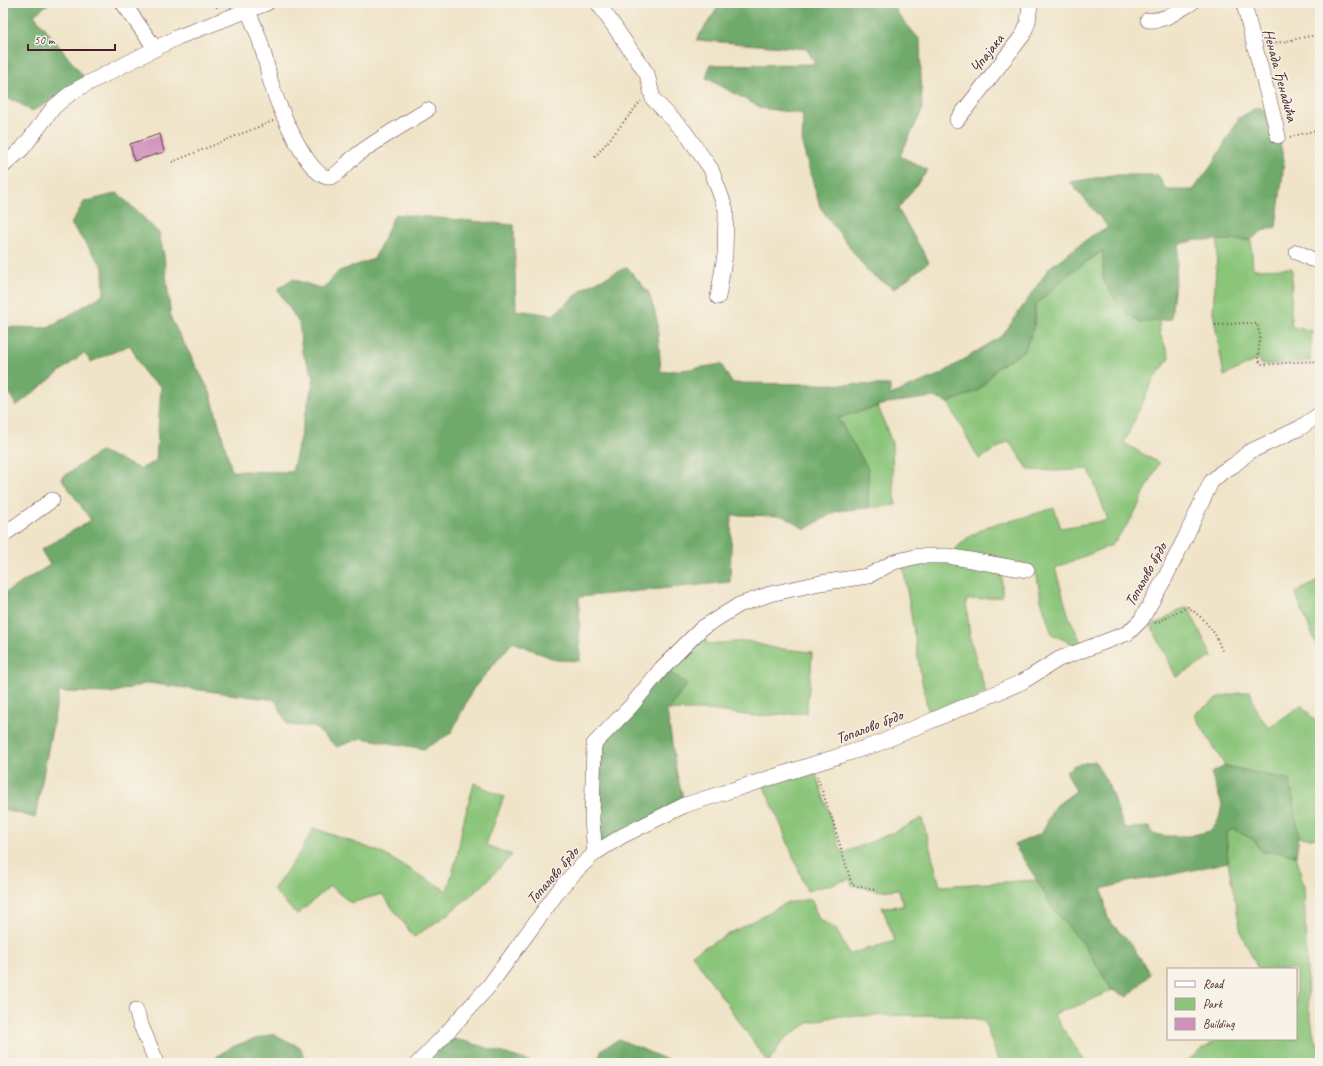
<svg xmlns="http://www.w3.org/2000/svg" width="1323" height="1066" font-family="Caveat,sans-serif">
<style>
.green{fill:#8bc57a;stroke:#6a7252}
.forest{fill:#70aa6a;stroke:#5d644a}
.building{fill:#d090bc}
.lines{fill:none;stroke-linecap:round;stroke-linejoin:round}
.minor-casing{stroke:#633d43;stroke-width:16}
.path{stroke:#633d43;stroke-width:2;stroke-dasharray:1 3;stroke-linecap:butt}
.minor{stroke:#fff;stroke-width:15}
.labels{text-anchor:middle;stroke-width:3;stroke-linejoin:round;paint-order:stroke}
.street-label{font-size:16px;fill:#4a1f2b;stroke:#f7f3e8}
</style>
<rect width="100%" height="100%" fill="#f7f3e8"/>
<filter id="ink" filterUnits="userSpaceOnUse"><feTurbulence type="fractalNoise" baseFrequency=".025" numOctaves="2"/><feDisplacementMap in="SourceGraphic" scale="8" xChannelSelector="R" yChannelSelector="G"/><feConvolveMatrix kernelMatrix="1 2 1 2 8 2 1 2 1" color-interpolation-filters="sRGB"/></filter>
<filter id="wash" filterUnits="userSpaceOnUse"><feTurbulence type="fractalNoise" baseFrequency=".012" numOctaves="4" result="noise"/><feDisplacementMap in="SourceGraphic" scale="16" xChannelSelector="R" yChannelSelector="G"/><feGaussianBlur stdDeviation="0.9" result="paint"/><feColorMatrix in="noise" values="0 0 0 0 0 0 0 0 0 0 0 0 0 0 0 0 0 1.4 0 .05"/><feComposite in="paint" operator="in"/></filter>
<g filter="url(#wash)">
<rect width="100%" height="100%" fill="#f0e4c8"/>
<g class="green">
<path d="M1218 240H1251L1253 269 1292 268 1291 326 1312 331 1310 361C1293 362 1277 365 1261 364L1258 359 1224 376 1213 312Z"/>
<polygon points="1104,250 1103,279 1140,323 1159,320 1160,334 1170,358 1153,380 1124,443 1159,463 1132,518 1112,545 1055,568 1069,617 1085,650 1052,634 1041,600 1036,570 1027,570 1002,566 1002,597 966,600 970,638 986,693 930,721 921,676 902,560 948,556 967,538 988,526 1018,519 1054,508 1061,528 1108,520 1089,469 1057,471 1029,470 1009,441 979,459 948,403 979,390 998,367 1025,350 1035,323 1035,306 1066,276"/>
<polygon points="878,406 892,443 893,481 896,505 868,508 868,469 838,418"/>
<polygon points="1320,580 1320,649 1314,639 1295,593"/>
<polygon points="1188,607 1212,657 1176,677 1151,625 1164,620 1177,611"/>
<polygon points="702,628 707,644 747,641 773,648 812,652 811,671 806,713 752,716 711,710 667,710 662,668"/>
<polygon points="1250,691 1257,712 1269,728 1301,705 1320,726 1320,839 1299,837 1290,780 1225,766 1194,714 1222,696"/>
<path d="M813 765 842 853C870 843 896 832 922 818L940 886 1037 880 1052 908 1085 946 1112 990 1085 1003 1053 1014 1086 1063H999L984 1020 950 1015 836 1016 808 1023 784 1039 768 1063 692 954 786 903 811 899 819 919 836 929 849 954 895 941 882 907 904 906 898 889 880 891 852 885 850 879 807 891 776 813 761 781Z"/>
<polygon points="474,783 504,797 486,845 512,855 483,885 448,914 414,937 382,894 351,903 330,886 297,915 273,890 301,851 314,828 380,852 447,891 457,857 463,823"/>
<polygon points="1233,829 1254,840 1261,852 1278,852 1296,855 1304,886 1308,1002 1314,1036 1320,1048 1320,1063 1183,1063 1218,1039 1296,1039 1296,969 1258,969 1241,933 1228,862 1226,833"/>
</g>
<g class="forest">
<polygon points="3,3 49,3 34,15 88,82 32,111 16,101 3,97"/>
<polygon points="721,3 894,3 897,13 920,40 922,111 900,156 928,170 898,209 929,262 894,289 868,272 820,207 802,144 803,114 761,108 706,78 710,65 815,64 807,49 696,40"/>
<polygon points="1258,107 1273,114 1284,160 1282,181 1276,227 1262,231 1251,240 1197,240 1179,244 1171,319 1140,323 1120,307 1103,279 1103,250 1066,276 1035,306 1035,323 1025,350 998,367 979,390 948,403 934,397 888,403 838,418 868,469 868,508 837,511 805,529 783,516 732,515 730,582 579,597 580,661 556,660 513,642 473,689 451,733 424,749 362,738 337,747 314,727 288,725 275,700 148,683 111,693 59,692 35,818 3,809 3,594 50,565 41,550 91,520 61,478 101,451 140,469 156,461 161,386 146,376 130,345 91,362 84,353 16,406 3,379 3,331 8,327 48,328 104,294 103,267 71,224 84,202 118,193 159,233 164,255 171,319 210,392 232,471 292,472 314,377 302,352 299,323 277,289 292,279 323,289 339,271 374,259 395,214 514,225 516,310 553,315 584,288 627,267 649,293 657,320 661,372 691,369 721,364 732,383 890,385 890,395 941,374 1003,335 1050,267 1094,234 1108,227 1070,182 1113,175 1158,175 1166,190 1193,190 1214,162 1239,118"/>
<polygon points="662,668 688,684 667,711 677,775 685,805 595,853 594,744"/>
<polygon points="1095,761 1109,786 1124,828 1150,827 1152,834 1167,836 1189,836 1210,831 1219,819 1222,805 1211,773 1225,766 1290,780 1299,837 1296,855 1278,852 1261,852 1254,840 1233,829 1226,833 1228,862 1161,877 1132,881 1102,889 1108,919 1131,944 1150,974 1128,997 1112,990 1085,946 1052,908 1037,880 1014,845 1042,833 1054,807 1076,791 1066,771 1075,765"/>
<path d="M273 1034 300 1047 307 1063H211C225 1045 252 1040 273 1034Z"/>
<polygon points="443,1037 468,1042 535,1063 418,1063"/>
<polygon points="619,1039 674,1063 597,1063 602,1049"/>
</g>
<g id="blocks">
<polygon class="building" points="160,134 164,152 134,161 130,144"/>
</g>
</g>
<g filter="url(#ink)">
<use href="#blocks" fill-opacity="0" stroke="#633d43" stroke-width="1"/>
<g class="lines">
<defs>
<g id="minor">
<polyline points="123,3 155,48"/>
<polyline points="598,3 647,74 653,99 685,132 711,169 726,210 725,255 718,297"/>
<path d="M1244 3C1254 48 1268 91 1278 136"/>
<path d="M248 11C253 23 259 35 262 48 266 60 268 73 272 86 277 103 309 181 330 177 337 176 347 163 353 158 376 140 402 126 427 110"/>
<path d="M1148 20C1164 22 1177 11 1191 3"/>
<polyline points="957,120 1023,35 1028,22 1030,3"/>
<polyline points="3,166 22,149 54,107 67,96 77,89 178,37 267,3"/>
<polyline points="1297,252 1311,259 1320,261"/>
<polyline points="3,535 52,500"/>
<polyline points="595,853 592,820 594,744 631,706 662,668 702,628 739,605 770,594 820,583 868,576 894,562 919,556 948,556 1027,570"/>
<polyline points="136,1010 140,1023 157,1063"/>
<polyline points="418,1063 443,1037 489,986 562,886 579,868 595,853 622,836 685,805 877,744 1022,682 1059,659 1128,633 1141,620 1165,578 1186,536 1211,482 1222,472 1234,465 1249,452 1300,428 1320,414"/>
</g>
</defs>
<use href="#minor" class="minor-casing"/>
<g class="path">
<polyline points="215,3 217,8"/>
<polyline points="1268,45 1320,34"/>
<polyline points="1290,137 1320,129"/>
<polyline points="595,157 641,101"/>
<polyline points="172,162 273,121"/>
<path d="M1215 325 1243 323 1257 324 1260 336 1258 359 1261 364C1281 365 1300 360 1320 362"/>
<path d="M1155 623C1167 619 1176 611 1188 607L1203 619 1215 634 1223 653"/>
<polyline points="817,776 833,822 852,885 880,891"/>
</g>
<use href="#minor" class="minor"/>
</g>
</g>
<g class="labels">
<g class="street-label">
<text transform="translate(986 53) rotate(-52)" y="6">Чпајака</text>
<text transform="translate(1281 75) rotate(75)" y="6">Ненада Ђенадића</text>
<text transform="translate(1145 574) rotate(-61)" y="6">Топалово брдо</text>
<text transform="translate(869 726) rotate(-21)" y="6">Топалово брдо</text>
<text transform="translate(552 875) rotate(-49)" y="6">Топалово брдо</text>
</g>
</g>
<rect width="1323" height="1066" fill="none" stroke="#f7f3e8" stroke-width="16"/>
<rect x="1167" y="968" width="130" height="72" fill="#f7f3e8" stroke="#b29e9c"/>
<rect x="1175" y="981" width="20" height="6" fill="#ffffff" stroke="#b29e9c"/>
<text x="1203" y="988" font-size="12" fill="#4a1f2b">Road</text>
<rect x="1175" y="998" width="20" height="12" fill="#8bc57a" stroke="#b29e9c"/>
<text x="1203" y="1008" font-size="12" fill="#4a1f2b">Park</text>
<rect x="1175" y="1018" width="20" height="12" fill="#d090bc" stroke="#b29e9c"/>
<text x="1203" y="1028" font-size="12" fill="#4a1f2b">Building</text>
<path d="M28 44v6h87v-6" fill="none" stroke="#4a1f2b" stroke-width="2"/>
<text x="34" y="44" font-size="12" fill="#4a1f2b" stroke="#f7f3e8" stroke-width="3" paint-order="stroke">50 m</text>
</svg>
